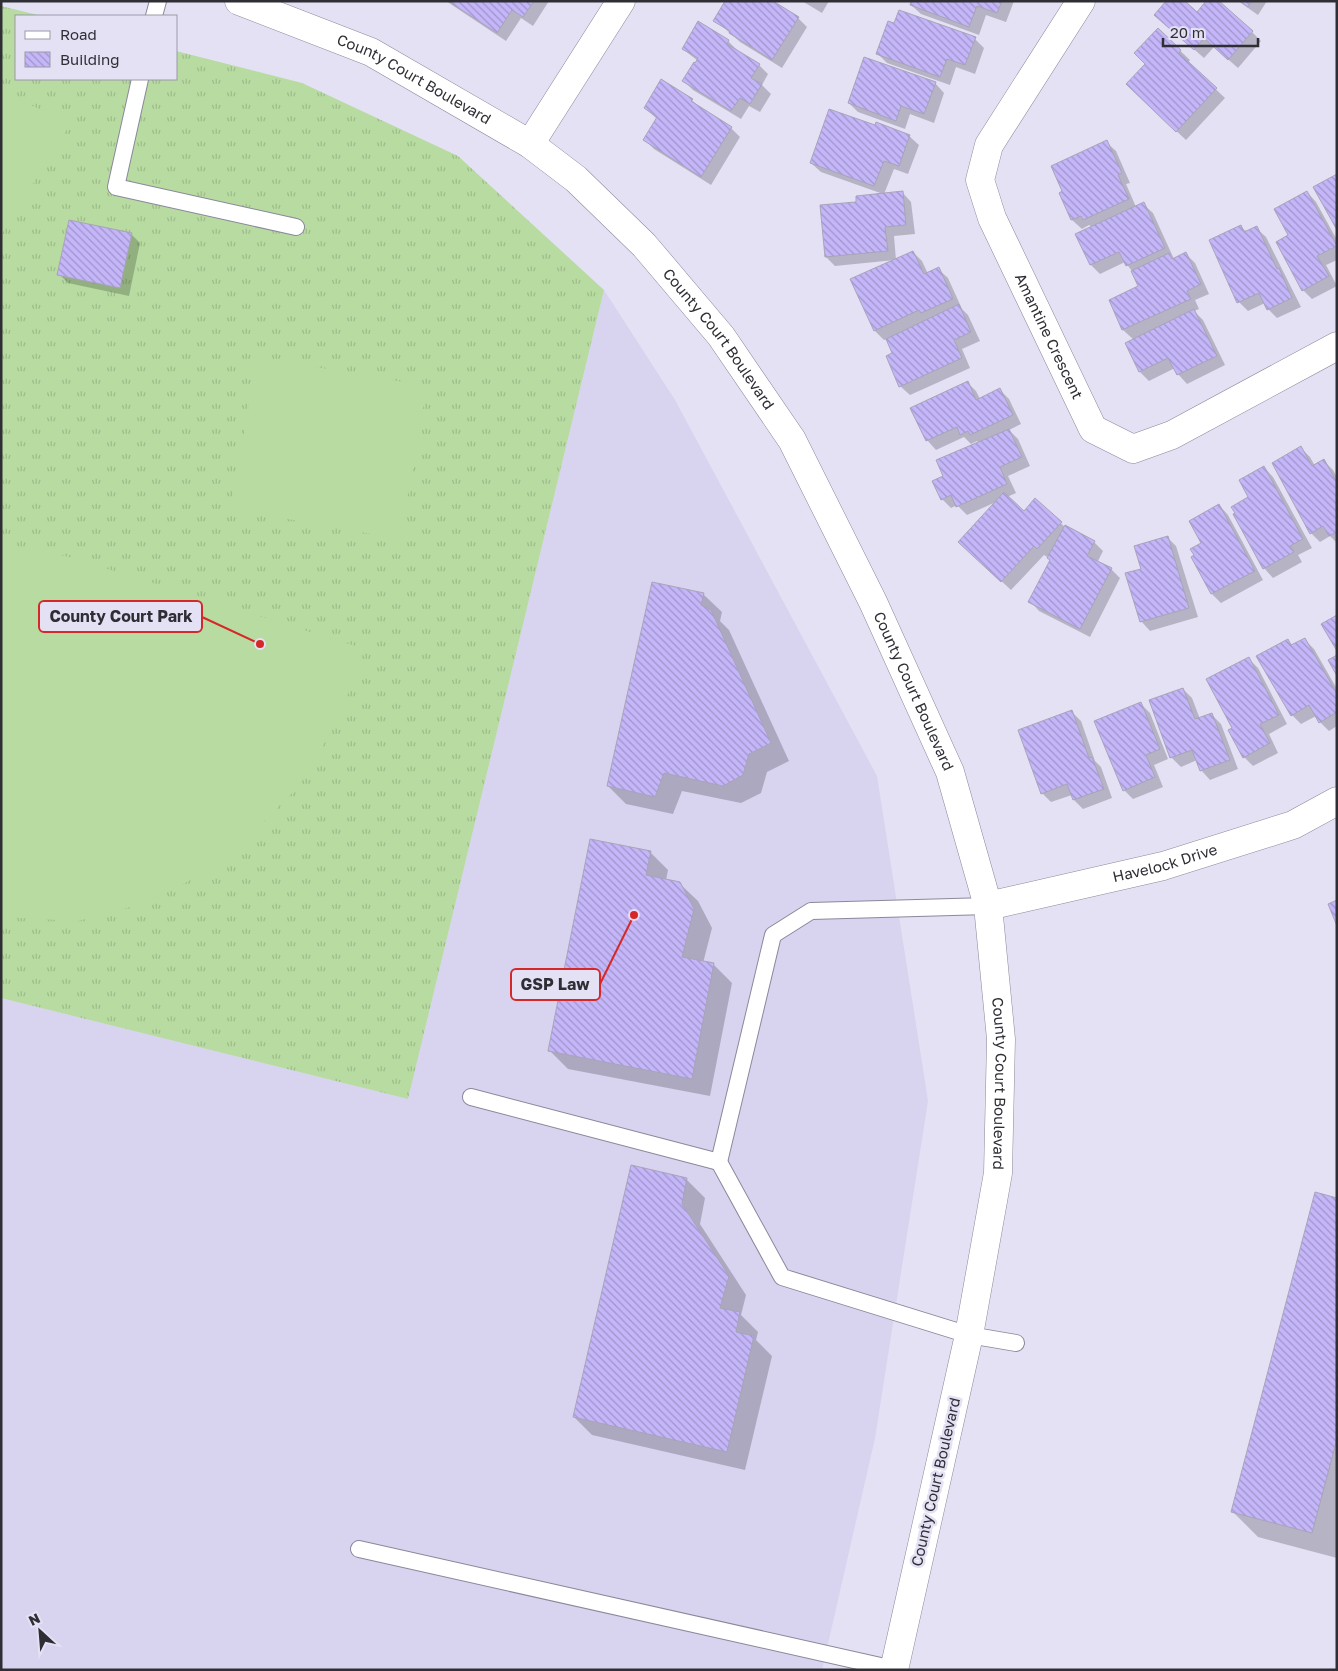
<svg xmlns="http://www.w3.org/2000/svg" width="1338" height="1671" font-family="'Golos Text',sans-serif">
<style>
.built{fill:#d8d3ef}
.grass{fill:url(#grass-tufts)}
.garden{fill:#b7dba0}
.shadow{fill:#0003}
.building{fill:url(#building-back-hatch);stroke:#a8a4b8}
.lines{fill:none;stroke-linecap:round;stroke-linejoin:round}
.lane-casing{stroke:#8b889b;stroke-width:18}
.street-casing{stroke:#8b889b;stroke-width:29}
.secondary-casing{stroke:#8b889b;stroke-width:29}
.lane{stroke:#fff;stroke-width:16}
.street{stroke:#fff;stroke-width:28}
.secondary{stroke:#fff;stroke-width:28}
.labels{text-anchor:middle;stroke-width:5;stroke-linejoin:round;paint-order:stroke}
.street-label{font-size:15px;fill:#2f2e35;stroke:#e4e1f5}
.leader{fill:none;stroke:#d62828;stroke-width:2}
.callout-dot{fill:#d62828;stroke:#e4e1f5;stroke-width:2}
.callout{fill:#e4e1f5;stroke:#d62828;stroke-width:2}
.callout-label{font-size:16px;text-anchor:middle;font-weight:bold;fill:#2f2e35}
</style>
<defs>
<pattern id="grass-tufts" width="24" height="20" patternUnits="userSpaceOnUse" patternTransform="scale(1.25)"><rect width="24" height="20" fill="#b7dba0"/><path d="M3 7l-1-3M5 7V3M7 7l1-3M15 17l-1-3M17 17v-4M19 17l1-3" fill="none" stroke="#9ebc8a"/></pattern>
<pattern id="building-back-hatch" width="6" height="6" patternUnits="userSpaceOnUse" patternTransform="scale(1.25)"><rect width="6" height="6" fill="#c4b6f9"/><path d="M-1 5l2 2M0 0l6 6M5-1l2 2" fill="none" stroke="#a094ca"/></pattern>
</defs>
<rect width="100%" height="100%" fill="#e4e1f5"/>
<polygon class="built" points="604,290 675,400 877,776 928,1101 875,1438 822,1670 1,1670 1,998 408,1099"/>
<polygon class="grass" points="1,6 42,16 16,16 16,79 176,79 176,51 302,83 458,156 604,290 408,1099 1,998"/>
<g class="garden">
<polygon points="1,92 71,123 1,235"/>
<polygon points="257,357 427,386 400,539 231,509"/>
<polygon points="5,544 69,557 365,649 337,722 299,786 253,832 201,875 142,904 78,921 1,917 1,546"/>
</g>
<g class="shadow">
<polygon points="446,1 549,1 533,26 521,18 506,41"/>
<polygon points="725,1 771,1 798,18 807,27 782,68 740,42 715,20 726,2"/>
<polygon points="802,1 829,1 822,13"/>
<polygon points="913,1 1014,1 1006,22 986,15 979,35 921,14 911,5"/>
<polygon points="1238,1 1267,1 1258,15"/>
<polygon points="1197,13 1252,32 1261,41 1238,68 1214,47 1204,58 1155,15"/>
<polygon points="1158,30 1190,60 1188,63 1225,98 1186,140 1137,94"/>
<polygon points="975,39 984,48 975,74 956,67 950,85 887,63 878,54"/>
<polygon points="728,41 737,50 736,51 759,65 768,74 762,85 771,94 760,112 749,106 741,119 693,90 684,81 698,61 683,49"/>
<polygon points="935,83 944,93 934,123 910,114 905,129 858,112 849,103"/>
<polygon points="692,100 701,109 731,128 740,137 711,185 654,149 645,140 657,119 645,108"/>
<polygon points="876,127 909,136 919,145 908,174 894,169 884,194 902,192 911,202 915,234 894,236 896,260 913,252 922,261 928,274 938,269 948,278 962,309 968,315 980,341 962,349 970,368 910,395 900,386 894,354 887,339 884,340 875,331 852,280 895,260 835,266 826,257 858,203 883,194 821,172 811,163"/>
<polygon points="1106,142 1116,151 1130,183 1126,184 1136,207 1143,204 1153,213 1174,259 1186,254 1195,263 1209,294 1195,300 1199,309 1194,311 1203,320 1225,365 1187,384 1178,374 1175,368 1149,381 1140,372 1127,343 1134,340 1123,330 1110,301 1140,287 1132,271 1125,262 1100,274 1091,265 1092,227 1089,225 1082,229 1072,220 1060,193"/>
<polygon points="1307,192 1316,202 1337,240 1337,260 1326,265 1337,286 1312,299 1303,290 1289,236"/>
<polygon points="1241,227 1247,232 1256,228 1266,237 1301,307 1277,318 1268,309 1265,303 1248,311 1239,302"/>
<polygon points="131,234 140,243 129,296 68,283 59,274"/>
<polygon points="967,382 976,391 980,399 1000,390 1009,399 1021,424 1009,430 1018,439 1030,466 1008,476 1016,493 1007,497 1024,512 1035,500 1065,527 1094,542 1103,551 1097,563 1111,569 1120,578 1090,637 1039,611 1030,601 1051,561 1051,553 1047,557 1044,555 1011,590 969,551 996,502 967,515 957,505 951,508 942,499 945,477 979,443 977,441 971,444 964,437 936,450 927,440"/>
<polygon points="1301,448 1310,457 1315,466 1323,460 1333,470 1337,477 1337,543 1330,536 1320,542 1311,533"/>
<polygon points="1264,467 1273,477 1312,548 1298,555 1302,562 1273,578 1264,568"/>
<polygon points="1219,505 1228,515 1263,580 1221,603 1212,594 1192,557 1196,556 1202,544"/>
<polygon points="1167,537 1176,546 1198,617 1150,631 1141,621"/>
<polygon points="703,594 722,612 720,621 729,630 789,761 767,772 761,793 741,803 682,791 673,814 626,804 608,786"/>
<polygon points="1287,640 1293,646 1305,640 1314,649 1337,689 1337,726 1329,731 1320,722 1316,716 1301,724 1292,715"/>
<polygon points="1249,659 1258,668 1287,724 1269,734 1278,753 1253,766 1244,757 1234,728"/>
<polygon points="1183,689 1192,698 1200,719 1212,715 1221,724 1238,769 1210,780 1201,770 1197,760 1181,767 1171,757"/>
<polygon points="1141,704 1150,713 1168,759 1154,765 1163,787 1133,799 1124,790"/>
<polygon points="1072,712 1081,721 1095,761 1101,767 1112,798 1083,809 1074,800 1072,795 1051,802 1042,793"/>
<polygon points="650,852 668,870 666,880 679,883 698,901 712,928 703,963 714,965 732,983 710,1096 568,1069 550,1051"/>
<polygon points="632,1167 687,1180 705,1198 700,1224 746,1295 741,1315 758,1332 756,1340 772,1356 745,1470 592,1435 574,1417"/>
<polygon points="1337,1199 1337,1558 1258,1537 1233,1512"/>
</g>
<g class="building">
<polygon points="448,1 534,1 523,17 512,10 497,33"/>
<polygon points="725,1 773,1 799,17 772,60 729,33 730,31 713,21"/>
<polygon points="911,1 1002,1 997,13 977,6 969,27 910,5"/>
<polygon points="1166,1 1185,1 1197,12 1206,1 1219,1 1253,31 1228,60 1204,38 1194,50 1154,15"/>
<polygon points="1240,1 1252,1 1248,7"/>
<polygon points="899,10 976,37 965,65 947,59 940,77 876,54 888,21 894,23"/>
<polygon points="698,21 729,40 727,44 760,64 751,78 762,84 750,104 740,98 731,111 682,81 694,62 695,63 698,58 682,49"/>
<polygon points="1158,28 1181,50 1179,53 1217,88 1176,132 1126,84 1145,64 1134,53"/>
<polygon points="864,57 936,82 924,114 901,106 896,121 848,103"/>
<polygon points="661,79 693,99 691,101 732,127 701,177 643,140 657,117 644,108"/>
<polygon points="829,109 875,125 876,122 910,135 899,166 884,161 874,186 810,163"/>
<polygon points="1107,140 1122,173 1118,175 1129,199 1083,220 1081,216 1071,220 1059,193 1062,191 1051,166"/>
<polygon points="1337,174 1337,230 1313,187"/>
<polygon points="903,191 906,225 885,227 888,251 825,257 820,205 856,202 856,196"/>
<polygon points="1307,191 1337,246 1317,256 1329,276 1302,291 1276,242 1288,235 1274,209"/>
<polygon points="1144,202 1165,248 1126,266 1119,252 1090,265 1075,234"/>
<polygon points="69,220 132,233 120,288 57,275"/>
<polygon points="1241,225 1244,232 1257,226 1277,269 1279,268 1292,298 1267,310 1259,293 1237,303 1209,240"/>
<polygon points="913,251 924,274 939,267 953,299 921,313 919,310 874,331 850,279"/>
<polygon points="1186,252 1201,284 1187,291 1191,299 1122,330 1109,300 1138,286 1131,271 1169,253 1172,259"/>
<polygon points="959,304 971,332 954,340 962,358 899,387 886,356 892,353 886,339"/>
<polygon points="1194,309 1217,356 1177,375 1168,358 1139,372 1125,343"/>
<polygon points="968,381 976,400 1000,388 1013,415 970,435 968,431 960,435 957,427 926,441 910,408"/>
<polygon points="1009,429 1022,457 1000,467 1007,484 956,507 951,495 941,500 932,481 943,476 936,460"/>
<polygon points="1301,446 1312,466 1324,459 1337,483 1337,532 1329,536 1323,526 1310,534 1272,463"/>
<polygon points="1264,466 1303,539 1290,546 1294,552 1263,569 1233,514 1235,513 1231,507 1248,497 1239,480"/>
<polygon points="1004,492 1024,511 1035,498 1062,522 1037,549 1034,546 1001,582 958,542"/>
<polygon points="1219,504 1255,571 1211,594 1191,557 1194,555 1190,549 1201,543 1189,521"/>
<polygon points="1065,525 1095,541 1087,556 1112,568 1080,629 1028,602 1050,560 1047,558"/>
<polygon points="1168,536 1189,608 1140,622 1125,573 1141,569 1134,546"/>
<polygon points="652,582 704,593 701,605 711,610 771,743 749,754 743,775 723,786 664,773 655,797 607,786"/>
<polygon points="1337,615 1337,651 1321,624"/>
<polygon points="1305,638 1337,694 1337,712 1319,723 1309,705 1291,716 1256,656 1288,639 1291,645"/>
<polygon points="1337,655 1337,676 1328,660"/>
<polygon points="1249,657 1279,715 1260,724 1270,743 1243,758 1228,730 1232,728 1206,679"/>
<polygon points="1183,688 1195,719 1212,713 1230,760 1200,771 1192,750 1170,758 1149,700"/>
<polygon points="1141,702 1160,749 1146,755 1155,777 1123,791 1094,721"/>
<polygon points="1072,710 1089,758 1092,757 1104,789 1073,800 1067,784 1041,794 1018,730"/>
<polygon points="590,839 651,851 646,875 680,882 694,909 682,957 714,963 692,1079 548,1051"/>
<polygon points="1337,900 1337,926 1328,904"/>
<polygon points="631,1165 687,1178 682,1204 729,1276 720,1308 740,1312 736,1332 754,1336 727,1452 573,1417"/>
<polygon points="1315,1192 1337,1198 1337,1439 1312,1533 1231,1512"/>
</g>
<g class="lines">
<defs>
<g id="lane">
<polyline points="154,16 158,1"/>
<polyline points="140,79 116,187 296,227"/>
<polyline points="471,1097 719,1162 773,935 811,911 988,906"/>
<polyline points="719,1162 782,1277 969,1335 1016,1343"/>
<polyline points="359,1549 894,1669"/>
</g>
<g id="street">
<path id="s1" d="M1081 1 989 145 980 180 992 218 1093 429 1133 449 1172 435 1337 346"/>
<polyline points="530,144 621,1"/>
<path id="s2" d="M988 906 1163 866 1293 825 1337 801"/>
</g>
<g id="secondary">
<path id="s3" d="M239 1 371 52 530 144 576 179 644 245 721 336 792 440 873 602 950 772 988 906 1001 1039 998 1173 969 1335 894 1670"/>
</g>
</defs>
<use href="#lane" class="lane-casing"/>
<use href="#street" class="street-casing"/>
<use href="#secondary" class="secondary-casing"/>
<use href="#lane" class="lane"/>
<use href="#street" class="street"/>
<use href="#secondary" class="secondary"/>
</g>
<g class="labels">
<g class="street-label">
<text dy="5" stroke="none"><textPath href="#s3" startOffset="192">County Court Boulevard</textPath></text>
<text dy="5" stroke="none"><textPath href="#s1" startOffset="378">Amantine Crescent</textPath></text>
<text dy="5" stroke="none"><textPath href="#s3" startOffset="598">County Court Boulevard</textPath></text>
<text dy="5" stroke="none"><textPath href="#s3" startOffset="1002">County Court Boulevard</textPath></text>
<text dy="5" stroke="none"><textPath href="#s2" startOffset="182">Havelock Drive</textPath></text>
<text dy="5" stroke="none"><textPath href="#s3" startOffset="1408">County Court Boulevard</textPath></text>
<text transform="translate(936 1482) rotate(-77)" y="5">County Court Boulevard</text>
</g>
</g>
<path class="leader" d="M260 644L202 617M634 915L600 984"/>
<g class="callout-dot">
<circle cx="260" cy="644" r="5"/>
<circle cx="634" cy="915" r="5"/>
</g>
<g class="callout">
<rect x="39" y="601" width="163" height="31" rx="5"/>
<rect x="511" y="969" width="89" height="31" rx="5"/>
</g>
<g class="callout-label">
<text x="121" y="622">County Court Park</text>
<text x="555" y="990">GSP Law</text>
</g>
<rect width="1338" height="1671" fill="none" stroke="#2f2e35" stroke-width="5"/>
<rect x="15" y="15" width="162" height="65" fill="#e4e1f5" stroke="#9c99a8"/>
<rect x="25" y="31" width="25" height="8" fill="#ffffff" stroke="#9c99a8"/>
<text x="60" y="40" font-size="15" fill="#2f2e35">Road</text>
<rect x="25" y="52" width="25" height="15" fill="url(#building-back-hatch)" stroke="#9c99a8"/>
<text x="60" y="65" font-size="15" fill="#2f2e35">Building</text>
<g transform="translate(40 1631) rotate(334)" stroke="#e4e1f5" stroke-width="4" paint-order="stroke">
<path d="M0-4L9 19L0 12L-9 19Z" fill="#2f2e35"/>
<text y="-8" font-size="14" font-weight="bold" text-anchor="middle" fill="#2f2e35">N</text>
</g>
<path d="M1163 38v8h95v-8" fill="none" stroke="#2f2e35" stroke-width="2.5"/>
<text x="1170" y="38" font-size="15" fill="#2f2e35" stroke="#e4e1f5" stroke-width="4" paint-order="stroke">20 m</text>
</svg>
